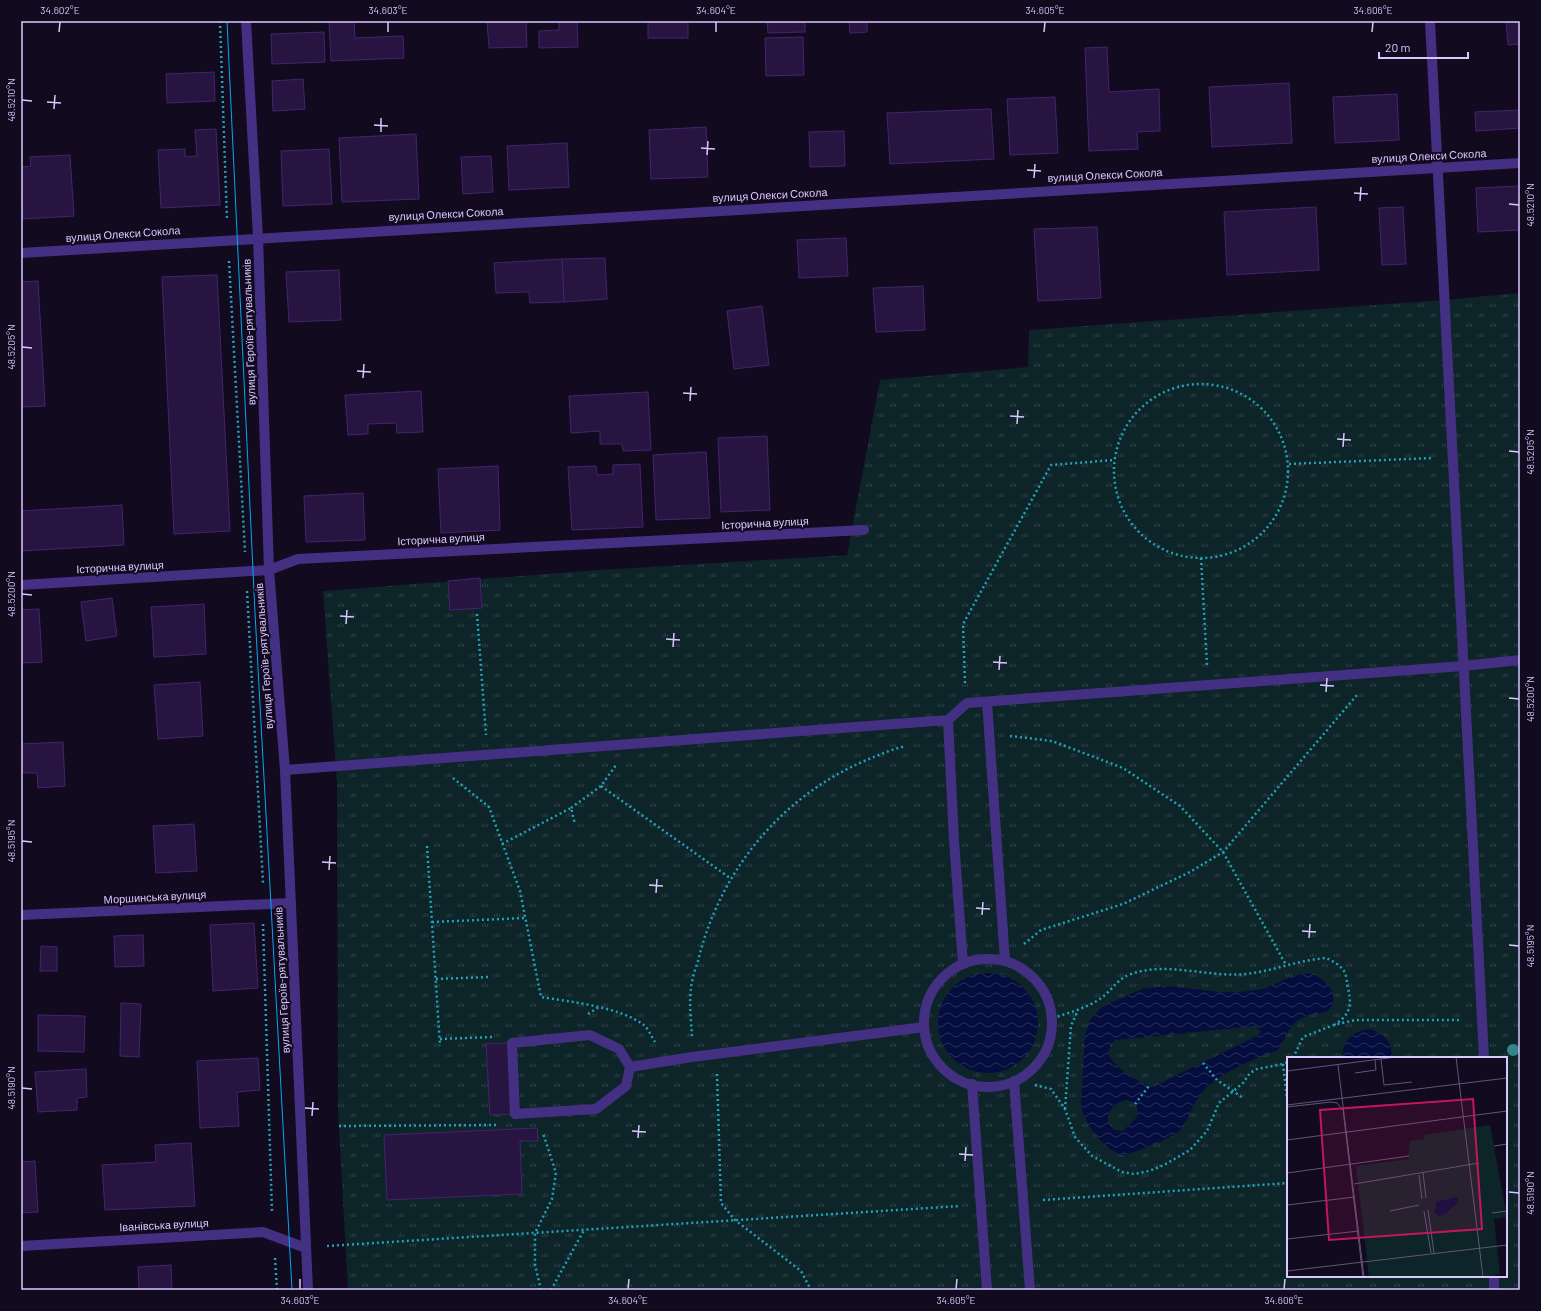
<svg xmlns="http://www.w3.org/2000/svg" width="1541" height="1311" font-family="Barlow,sans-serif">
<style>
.park{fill:url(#park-tufts);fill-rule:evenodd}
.water{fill:url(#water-waves);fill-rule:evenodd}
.building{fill:#271441;stroke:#432470}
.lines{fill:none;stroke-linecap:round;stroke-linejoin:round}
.path{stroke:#21a3b9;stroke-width:2.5;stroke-dasharray:2 3;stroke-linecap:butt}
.minor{stroke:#443082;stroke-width:10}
.tram{stroke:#00a8f3;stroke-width:1}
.tree{fill:#30858b}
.ticks{fill:none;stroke:#d9c8ff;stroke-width:1.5}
.labels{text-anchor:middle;stroke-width:4;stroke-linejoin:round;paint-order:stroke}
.street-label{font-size:11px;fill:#d9c8ff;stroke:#120a1f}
.inset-road{fill:none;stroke:#625679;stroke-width:1}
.view{fill:#c2185b;fill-opacity:0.15;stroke:#c2185b;stroke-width:2}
.inset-edge{fill:none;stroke:#d9c8ff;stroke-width:2}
.neatline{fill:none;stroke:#d9c8ff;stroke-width:1.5}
.ticks-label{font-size:10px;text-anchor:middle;fill:#d9c8ff}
</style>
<defs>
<pattern id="park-tufts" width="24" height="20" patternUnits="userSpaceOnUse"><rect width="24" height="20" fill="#0d2429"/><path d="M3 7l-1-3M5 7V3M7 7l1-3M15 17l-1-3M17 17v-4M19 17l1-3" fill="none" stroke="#304249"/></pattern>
<pattern id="water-waves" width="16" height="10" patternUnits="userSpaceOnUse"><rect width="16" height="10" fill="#040d3d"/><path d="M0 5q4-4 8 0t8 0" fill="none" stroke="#282f5a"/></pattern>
</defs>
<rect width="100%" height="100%" fill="#120a1f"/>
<path class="park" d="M1520 293V1290H348L338 1110 337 783 323 591 600 570 847 555 880 380 1028 367 1029 330 1445 300ZM1288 1058H1506V1276H1288Z"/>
<g class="water">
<circle cx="988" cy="1023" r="50"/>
<path d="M1311 973C1325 979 1340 993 1330 1009 1322 1015 1314 1013 1306 1016 1290 1022 1286 1037 1278 1050 1256 1058 1226 1070 1208 1086 1195 1098 1191 1114 1182 1128 1176 1137 1133 1154 1121 1155 1103 1148 1084 1124 1081 1105L1085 1035 1090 1020 1102 1007 1142 989 1167 986 1219 992H1240L1264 989 1293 976ZM1256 1026 1261 1032 1257 1036 1153 1087C1141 1085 1110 1065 1108 1052L1111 1044 1115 1040ZM1127 1100C1136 1102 1139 1108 1137 1117L1123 1131 1114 1130 1108 1123C1106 1111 1115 1102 1127 1100Z"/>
<path d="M1369 1029C1383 1033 1394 1042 1391 1058H1343C1341 1041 1353 1031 1369 1029Z"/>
</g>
<g class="building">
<polygon points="329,21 354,21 355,38 403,36 404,58 331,61"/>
<polygon points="487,21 526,21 527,47 489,48"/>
<polygon points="577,21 578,47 539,48 539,31 559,30 559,22"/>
<rect x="648" y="21" width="40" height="17"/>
<polygon points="767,21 805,21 805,32 768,33"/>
<polygon points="849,21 867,21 867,32 850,33"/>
<polygon points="1506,21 1520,21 1520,44 1508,45"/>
<polygon points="324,32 325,62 272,64 271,34"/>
<polygon points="803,37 804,75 766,76 765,38"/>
<polygon points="1107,47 1109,92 1159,89 1160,131 1137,132 1138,149 1089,151 1085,48"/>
<polygon points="214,72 215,101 167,103 166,74"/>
<polygon points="303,79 305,109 273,111 272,81"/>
<polygon points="1289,83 1292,143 1212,147 1209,87"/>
<polygon points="1397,94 1399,140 1335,143 1333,97"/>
<polygon points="1055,97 1058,153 1010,155 1007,99"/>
<polygon points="991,109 994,159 890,164 887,113"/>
<polygon points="1520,110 1520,128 1476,131 1475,112"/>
<polygon points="706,127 708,177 651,179 649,130"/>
<polygon points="216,129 220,205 161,208 158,150 185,149 185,157 197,156 195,130"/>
<polygon points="844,131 845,166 810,167 809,132"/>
<polygon points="416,134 419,199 342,202 339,138"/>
<polygon points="567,143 569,187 509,190 507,146"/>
<polygon points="329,149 332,204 283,206 281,151"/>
<polygon points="70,155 74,216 23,219 21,167 31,166 30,157"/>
<polygon points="491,156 493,192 463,194 461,157"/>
<polygon points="1520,186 1520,230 1478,232 1476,188"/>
<polygon points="1316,207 1319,270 1227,275 1224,212"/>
<polygon points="1403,207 1406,264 1382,265 1379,208"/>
<polygon points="1097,227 1101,298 1038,301 1034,229"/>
<polygon points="846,238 848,276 799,278 797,240"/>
<polygon points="605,258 607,299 564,302 562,259"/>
<polygon points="562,259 564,302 530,303 529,292 496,293 494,263"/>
<polygon points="339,270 341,320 289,322 286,272"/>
<polygon points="217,275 230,531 174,534 162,277"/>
<polygon points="38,281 45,406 21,407 21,282"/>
<polygon points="923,286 925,330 876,332 873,288"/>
<polygon points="762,306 769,365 734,369 727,311"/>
<polygon points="421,391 423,432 397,433 396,423 368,424 368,434 348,435 345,395"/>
<polygon points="648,392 651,450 623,451 622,444 600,444 600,431 571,433 569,396"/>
<polygon points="767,436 770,510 721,512 718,438"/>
<polygon points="706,452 710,518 656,520 653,455"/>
<polygon points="640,464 643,527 572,530 568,467 596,466 597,475 613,474 613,465"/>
<polygon points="498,466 500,530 441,533 438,469"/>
<polygon points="363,493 365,540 306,542 304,496"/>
<polygon points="122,505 124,545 21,551 21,511"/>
<polygon points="480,578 482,608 450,610 448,581"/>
<polygon points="112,598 117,636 86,641 81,602"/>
<polygon points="204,604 206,654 154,657 151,607"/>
<polygon points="39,609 42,662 21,663 21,610"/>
<polygon points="200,682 203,736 158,739 154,685"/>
<polygon points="63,742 65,786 38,788 37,773 21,773 21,744"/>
<polygon points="194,824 197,871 156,873 153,826"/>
<polygon points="254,923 258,988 213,991 210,925"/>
<polygon points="143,935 144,966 115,967 114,936"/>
<polygon points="41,946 57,947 57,971 40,971"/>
<polygon points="121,1003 141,1004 139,1057 120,1056"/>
<polygon points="38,1015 85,1016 84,1052 38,1051"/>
<polygon points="512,1043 515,1114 490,1115 486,1044"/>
<polygon points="258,1058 260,1090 237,1092 239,1126 200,1128 197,1061"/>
<polygon points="86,1069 87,1097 77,1098 77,1110 38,1112 35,1072"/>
<polygon points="537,1128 538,1141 520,1141 522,1194 387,1200 384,1135"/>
<polygon points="191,1143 195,1206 105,1210 102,1165 156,1162 155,1145"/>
<polygon points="35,1161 38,1212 21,1213 21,1162"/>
<polygon points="171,1265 172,1290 139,1290 138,1267"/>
</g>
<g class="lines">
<g class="path">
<polyline points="220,21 227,220"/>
<polyline points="229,261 245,552"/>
<circle cx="1201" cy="471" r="87"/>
<polyline points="1289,464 1432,458"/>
<polyline points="1201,558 1207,665"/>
<polyline points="247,591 263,883"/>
<polyline points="477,614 486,735"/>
<polyline points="965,683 963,624 1051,465 1114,460"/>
<polyline points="1010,736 1052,741 1123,768 1180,806 1223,852 1286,965"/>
<path d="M453 778 489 807 520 891 541 997C571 1002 622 1007 645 1026 649 1030 652 1038 655 1042"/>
<polyline points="601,786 730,878"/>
<polyline points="571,808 601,786 616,765"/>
<polyline points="502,844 571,808 575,824"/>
<polyline points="427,846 440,1046"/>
<polyline points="432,922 525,918"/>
<polyline points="263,924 272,1213"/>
<polyline points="1024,944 1041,930 1123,904 1190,872 1223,852 1357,695"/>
<polyline points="436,979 489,977"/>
<polyline points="588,1014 599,1007"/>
<path d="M1053 1018C1071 1012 1091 1007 1105 995 1114 987 1119 978 1131 974 1168 961 1208 978 1246 974 1273 971 1299 960 1326 958 1333 961 1340 965 1344 971 1346 974 1347 980 1347 984 1352 1003 1352 1014 1334 1025"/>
<path d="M692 1036C691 1021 689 1003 691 988 692 979 695 970 698 961 720 870 782 795 869 759 881 754 893 749 906 746"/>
<polyline points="440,1039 493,1037"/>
<polyline points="1293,1058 1303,1037 1334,1025 1355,1020 1462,1020"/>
<polyline points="1203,1063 1217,1080 1243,1098"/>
<polyline points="1283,1064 1288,1108"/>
<polyline points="717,1074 721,1203 735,1220 801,1271 811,1290"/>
<polyline points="1035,1085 1051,1089 1065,1109 1075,1137 1092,1156 1122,1172 1134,1174 1149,1171 1164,1165 1190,1150 1207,1131 1219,1103 1243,1083 1250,1073 1257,1069 1283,1064 1288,1062"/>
<polyline points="1135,1104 1149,1086"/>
<polyline points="1065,1109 1071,1026 1078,1010"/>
<polyline points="339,1126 497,1125"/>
<polyline points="1043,1200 1288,1183"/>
<polyline points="327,1246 960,1206"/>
<polyline points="275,1258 277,1290"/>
<polyline points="541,1290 535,1265 535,1233 552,1199 556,1173 543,1133"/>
<polyline points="551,1290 584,1230"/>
</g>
<g class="minor">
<polyline points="246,21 258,237 269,570 285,770 308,1290"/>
<polyline points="1430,21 1484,1058"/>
<polyline points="21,253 1520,163"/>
<polyline points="21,585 269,570 298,559 864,530"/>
<polyline points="987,702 1005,961"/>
<polyline points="948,720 954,840 963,964"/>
<polyline points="285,770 948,720 967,703 1463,666 1520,660"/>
<polyline points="21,915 291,903"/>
<circle cx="988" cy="1023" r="64"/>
<polygon points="590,1035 619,1049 630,1067 626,1086 596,1109 515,1114 512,1043"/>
<polyline points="630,1067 692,1057 924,1027"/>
<polyline points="1014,1081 1030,1290"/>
<polyline points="972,1084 987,1290"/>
<polyline points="21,1246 263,1232 306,1248"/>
<polyline points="1494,1276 1494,1290"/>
</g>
<polyline class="tram" points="227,21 255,613 292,1290"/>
</g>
<circle class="tree" cx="1513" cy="1050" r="6"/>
<path class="ticks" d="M59 32 60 22M388 32V22M716 32V22M1044 32 1045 22M1372 32 1373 22M22 100 32 101M47 102 61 103M54 109 55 95M374 125 388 126M381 132V118M701 148 715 149M707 155 708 141M1027 170 1041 171M1034 178 1035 164M1354 193 1368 194M1360 201 1361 187M1509 204 1519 205M22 347 32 348M357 371 371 372M363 378 364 364M683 393 697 394M690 401 691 387M1010 416 1024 417M1017 424 1018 410M1337 439 1351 440M1343 447 1344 433M1509 451 1519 452M22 594 32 595M340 616 354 617M346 624 347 610M666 639 680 640M673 647 674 633M993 662 1007 663M999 670 1000 656M1320 685 1334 686M1326 692 1327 678M1509 698 1519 699M22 841 32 842M322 862 336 863M329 870 330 856M649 885 663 886M656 893 657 879M976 908 990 909M982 915 983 902M1302 931 1316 932M1309 938 1310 924M1509 945 1519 946M22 1088 32 1089M305 1108 319 1109M312 1116 313 1102M632 1131 646 1132M638 1138 639 1125M959 1154 973 1155M965 1161 966 1147M1509 1192 1519 1193M300 1289V1279M628 1289 629 1279M956 1289 957 1279M1284 1289 1285 1279"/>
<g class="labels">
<g class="street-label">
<text transform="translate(1429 156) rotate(-3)" y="4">вулиця Олекси Сокола</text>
<text transform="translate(1105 175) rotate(-3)" y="4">вулиця Олекси Сокола</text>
<text transform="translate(770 195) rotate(-3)" y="4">вулиця Олекси Сокола</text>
<text transform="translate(446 214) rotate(-3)" y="4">вулиця Олекси Сокола</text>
<text transform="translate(123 234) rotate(-4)" y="4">вулиця Олекси Сокола</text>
<text transform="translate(249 332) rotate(-92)" y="4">вулиця Героїв-рятувальників</text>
<text transform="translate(765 523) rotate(-3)" y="4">Історична вулиця</text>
<text transform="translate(441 539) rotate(-3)" y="4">Історична вулиця</text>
<text transform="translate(120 567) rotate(-3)" y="4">Історична вулиця</text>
<text transform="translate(264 656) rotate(-94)" y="4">вулиця Героїв-рятувальників</text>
<text transform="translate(155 897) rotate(-3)" y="4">Моршинська вулиця</text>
<text transform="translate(282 980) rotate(-93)" y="4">вулиця Героїв-рятувальників</text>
<text transform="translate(164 1225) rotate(-3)" y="4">Іванівська вулиця</text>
</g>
</g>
<g transform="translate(1287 1057)">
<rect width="220" height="220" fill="#120a1f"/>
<path d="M203 68 220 160 207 162 213 217 202 220H82L69 109 121 102 123 84 137 82V78Z" fill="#0d2429"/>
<path d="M170 140 172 144 158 157 152 159 148 156 149 145Z" fill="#040d3d"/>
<path class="inset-road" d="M169 0 196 220M94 2 97 28 125 25M51 8 77 220M0 14 109 0M68 16 89 13 88 3M0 48 220 21M0 50 44 45 50 46 56 53 76 220M0 83 220 54M207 89 220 87M0 116 122 99M136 116 139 141M132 118 135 142M67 127 192 106M0 148 68 140M141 153 147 196M103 154 132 148M137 154 144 196M205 156 220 154M0 182 72 174M0 214 220 188"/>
<path class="view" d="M186 42 195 172 42 183 33 53Z"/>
<rect width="220" height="220" class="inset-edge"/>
</g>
<rect width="1541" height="1311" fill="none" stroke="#120a1f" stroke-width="44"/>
<path d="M1379 52v6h89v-6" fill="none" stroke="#d9c8ff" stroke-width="2"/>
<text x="1385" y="52" font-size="12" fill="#d9c8ff" stroke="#120a1f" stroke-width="3" paint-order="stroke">20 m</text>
<rect x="22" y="22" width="1497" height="1267" class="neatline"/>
<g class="ticks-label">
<text x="60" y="14">34.602°E</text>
<text x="388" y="14">34.603°E</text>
<text x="716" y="14">34.604°E</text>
<text x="1045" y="14">34.605°E</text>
<text x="1373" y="14">34.606°E</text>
<text transform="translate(11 100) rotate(-90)" y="4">48.5210°N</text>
<text transform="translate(1530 205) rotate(-90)" y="4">48.5210°N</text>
<text transform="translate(11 347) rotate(-90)" y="4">48.5205°N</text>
<text transform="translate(1530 452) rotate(-90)" y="4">48.5205°N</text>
<text transform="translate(11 594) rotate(-90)" y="4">48.5200°N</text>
<text transform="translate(1530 699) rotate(-90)" y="4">48.5200°N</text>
<text transform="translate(11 841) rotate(-90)" y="4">48.5195°N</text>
<text transform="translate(1530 946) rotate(-90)" y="4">48.5195°N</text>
<text transform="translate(11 1088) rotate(-90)" y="4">48.5190°N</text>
<text transform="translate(1530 1193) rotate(-90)" y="4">48.5190°N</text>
<text x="300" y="1304">34.603°E</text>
<text x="628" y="1304">34.604°E</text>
<text x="956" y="1304">34.605°E</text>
<text x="1284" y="1304">34.606°E</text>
</g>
</svg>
